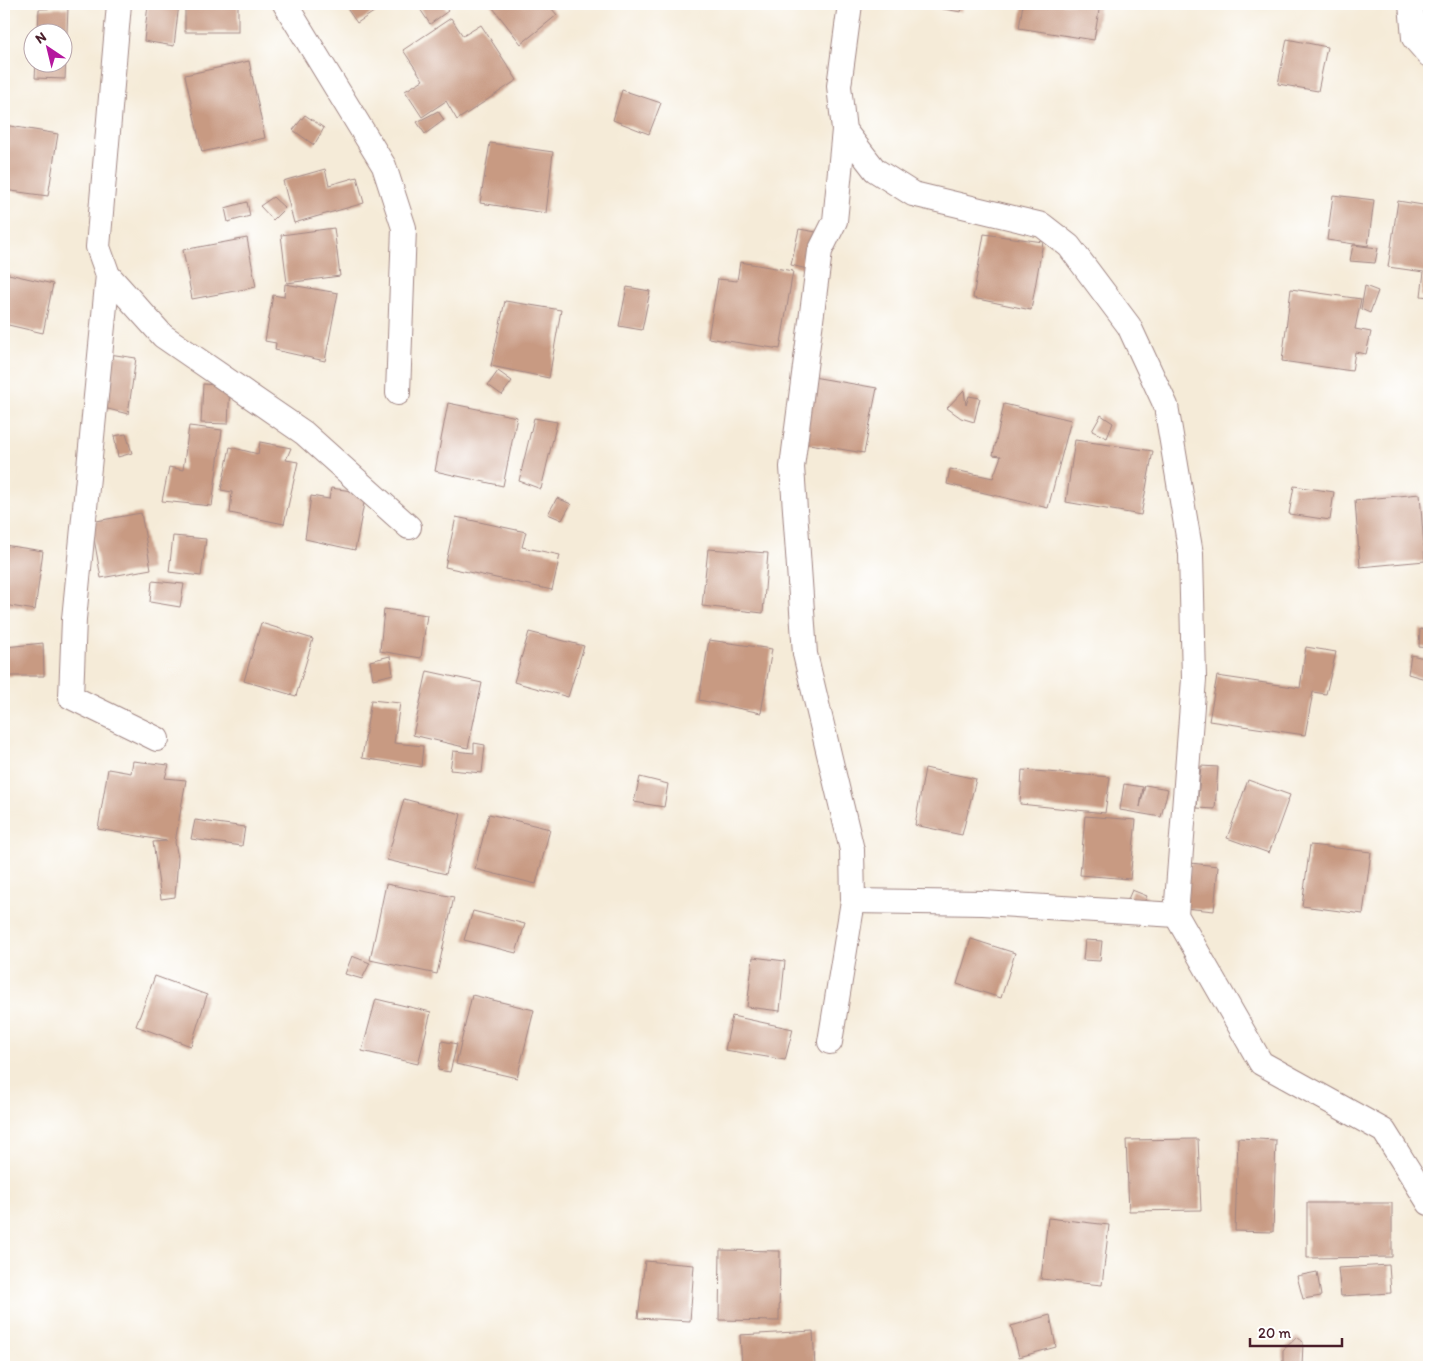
<svg xmlns="http://www.w3.org/2000/svg" width="1433" height="1371" font-family="Itim,sans-serif">
<style>
.building{fill:#c89a82}
.lines{fill:none;stroke-linecap:round;stroke-linejoin:round}
.minor-casing{stroke:#a08582;stroke-width:26}
.minor{stroke:#fff;stroke-width:24}
</style>
<rect width="100%" height="100%" fill="#fff"/>
<filter id="ink" filterUnits="userSpaceOnUse"><feTurbulence type="fractalNoise" baseFrequency=".02" numOctaves="2"/><feDisplacementMap in="SourceGraphic" scale="10" xChannelSelector="R" yChannelSelector="G"/><feConvolveMatrix kernelMatrix="1 2 1 2 8 2 1 2 1" color-interpolation-filters="sRGB"/></filter>
<filter id="wash" filterUnits="userSpaceOnUse"><feTurbulence type="fractalNoise" baseFrequency=".0096" numOctaves="4" result="noise"/><feDisplacementMap in="SourceGraphic" scale="20" xChannelSelector="R" yChannelSelector="G"/><feGaussianBlur stdDeviation="1.12" result="paint"/><feColorMatrix in="noise" values="0 0 0 0 0 0 0 0 0 0 0 0 0 0 0 0 0 1.4 0 .05"/><feComposite in="paint" operator="in"/></filter>
<g filter="url(#wash)">
<rect width="100%" height="100%" fill="#f5ebd8"/>
<g id="blocks">
<g class="building">
<polygon points="148,4 179,4 174,46 144,41"/>
<rect x="185" y="4" width="53" height="28"/>
<polygon points="344,4 386,4 357,23"/>
<polygon points="427,4 443,4 448,11 430,24 420,9"/>
<polygon points="490,4 548,4 557,15 521,44"/>
<polygon points="915,4 963,4 961,12"/>
<polygon points="1023,4 1100,4 1094,40 1019,28"/>
<polygon points="68,8 65,79 35,78 36,62 62,62 62,32 38,32 39,9"/>
<polygon points="451,18 463,36 481,25 517,80 457,120 446,101 422,117 405,91 423,80 403,50"/>
<polygon points="1287,39 1327,47 1318,91 1278,84"/>
<polygon points="249,61 265,138 202,152 185,75"/>
<polygon points="622,90 661,103 649,134 613,120"/>
<polygon points="438,111 444,120 425,134 417,122"/>
<polygon points="305,115 324,128 314,145 293,130"/>
<polygon points="4,125 58,134 48,196 4,190"/>
<polygon points="490,143 553,152 546,213 480,203"/>
<polygon points="325,169 329,185 357,177 364,203 294,223 283,181"/>
<polygon points="1333,195 1374,200 1368,246 1327,240"/>
<polygon points="273,197 285,208 273,220 260,206"/>
<polygon points="1398,201 1429,206 1429,297 1421,296 1424,272 1388,267"/>
<polygon points="247,202 250,216 228,222 225,208"/>
<polygon points="334,228 340,276 287,283 281,235"/>
<polygon points="799,229 822,233 815,271 791,265"/>
<polygon points="984,234 1043,242 1031,310 973,298"/>
<polygon points="247,238 256,287 192,299 183,250"/>
<polygon points="1353,245 1378,248 1375,263 1350,261"/>
<polygon points="740,262 793,271 780,349 708,338 718,279 737,281"/>
<polygon points="4,273 53,284 43,333 4,324"/>
<polygon points="285,284 338,293 325,361 275,350 276,343 265,341 273,295 284,297"/>
<polygon points="1365,286 1378,291 1370,313 1361,309"/>
<polygon points="627,287 650,291 642,330 619,326"/>
<polygon points="1291,289 1361,299 1355,329 1371,332 1366,354 1355,352 1352,371 1282,361"/>
<polygon points="505,301 561,310 549,378 491,366"/>
<polygon points="109,354 136,358 128,414 100,407"/>
<polygon points="498,371 512,381 502,395 488,385"/>
<polygon points="813,377 877,388 864,453 803,443"/>
<polygon points="203,384 230,386 228,424 201,423"/>
<polygon points="964,390 966,405 969,396 980,398 974,422 961,418 947,408"/>
<polygon points="448,403 517,417 503,486 435,471"/>
<polygon points="1004,404 1071,420 1048,508 947,484 950,469 993,478 1001,456 993,455"/>
<polygon points="1101,415 1113,423 1107,438 1092,431"/>
<polygon points="534,418 557,422 541,489 519,481"/>
<polygon points="189,426 222,430 212,506 162,501 169,467 183,470"/>
<polygon points="126,434 132,453 118,457 114,436"/>
<polygon points="1075,440 1153,451 1141,515 1066,502"/>
<polygon points="260,442 291,448 286,460 298,462 284,524 230,513 232,492 221,490 230,447 258,454"/>
<polygon points="1294,486 1334,492 1330,520 1289,514"/>
<polygon points="331,488 366,493 355,550 305,539 311,496 329,499"/>
<polygon points="1420,494 1425,561 1360,567 1355,500"/>
<polygon points="557,498 571,504 562,520 548,514"/>
<polygon points="141,513 151,569 101,578 91,522"/>
<polygon points="456,517 526,532 522,547 560,555 552,590 445,567"/>
<polygon points="173,536 206,539 201,576 169,572"/>
<polygon points="4,545 43,551 35,610 4,605"/>
<polygon points="708,549 768,553 763,613 702,606"/>
<polygon points="152,581 184,584 180,607 150,602"/>
<polygon points="384,609 427,615 421,658 380,651"/>
<polygon points="261,623 313,639 296,696 244,681"/>
<polygon points="1420,629 1429,631 1429,648 1419,647"/>
<polygon points="529,632 584,646 568,697 514,682"/>
<polygon points="709,640 772,649 761,713 699,700"/>
<polygon points="43,643 44,676 7,676 6,647"/>
<polygon points="1306,647 1336,652 1326,694 1313,692 1305,735 1209,721 1217,676 1300,688"/>
<polygon points="1411,655 1429,659 1429,680 1408,674"/>
<polygon points="390,656 393,674 373,679 370,661"/>
<polygon points="427,671 482,683 468,748 413,735"/>
<polygon points="371,700 400,703 394,743 423,746 421,767 362,758"/>
<polygon points="474,743 485,745 482,773 450,770 453,751 474,753"/>
<polygon points="133,761 169,765 165,778 186,780 175,842 178,858 175,897 161,899 153,842 167,841 98,829 108,769 131,773"/>
<polygon points="1201,766 1218,767 1215,809 1197,808"/>
<polygon points="925,768 976,779 962,835 915,825"/>
<polygon points="1022,770 1110,777 1105,813 1020,804"/>
<polygon points="640,777 668,784 664,807 634,802"/>
<polygon points="1248,780 1290,795 1269,853 1227,838"/>
<polygon points="1124,784 1143,787 1140,807 1145,785 1168,789 1161,817 1120,810"/>
<polygon points="404,799 461,814 446,874 387,860"/>
<polygon points="489,814 550,829 536,884 475,869"/>
<polygon points="1085,816 1136,820 1130,879 1080,875"/>
<polygon points="195,820 245,827 242,846 191,839"/>
<polygon points="1310,845 1371,852 1363,914 1302,906"/>
<polygon points="1190,863 1218,866 1214,911 1185,908"/>
<polygon points="386,884 454,897 437,974 370,960"/>
<polygon points="1132,890 1147,896 1140,910 1126,904"/>
<polygon points="473,911 525,924 516,953 464,940"/>
<polygon points="971,939 1015,953 1001,998 957,984"/>
<polygon points="1085,940 1102,941 1100,961 1083,960"/>
<polygon points="352,956 370,963 362,979 345,974"/>
<polygon points="753,957 785,961 780,1011 747,1007"/>
<polygon points="155,976 207,995 191,1046 136,1026"/>
<polygon points="472,995 534,1010 517,1078 456,1064"/>
<polygon points="376,999 431,1012 418,1064 362,1051"/>
<polygon points="732,1016 793,1029 785,1060 725,1050"/>
<polygon points="442,1041 457,1044 450,1072 438,1070"/>
<polygon points="1238,1138 1276,1140 1273,1232 1235,1231"/>
<polygon points="1198,1139 1201,1210 1129,1211 1126,1140"/>
<polygon points="1307,1203 1392,1203 1392,1257 1307,1258"/>
<polygon points="1048,1218 1109,1225 1102,1285 1041,1279"/>
<polygon points="720,1250 780,1251 779,1321 719,1320"/>
<polygon points="645,1261 694,1265 690,1321 638,1318"/>
<polygon points="1389,1265 1391,1293 1341,1296 1338,1268"/>
<polygon points="1317,1272 1321,1296 1303,1299 1297,1276"/>
<polygon points="1050,1315 1056,1347 1019,1357 1011,1326"/>
<polygon points="813,1331 815,1367 742,1367 740,1335"/>
<polygon points="1297,1337 1303,1342 1302,1367 1283,1367 1283,1350"/>
</g>
</g>
</g>
<g filter="url(#ink)">
<use href="#blocks" fill-opacity="0" stroke="#a08582" stroke-width="1"/>
<g class="lines">
<defs>
<g id="minor">
<polyline points="119,4 98,247 108,275 163,336 304,433 409,527"/>
<polyline points="285,4 384,166 404,228 398,393"/>
<polyline points="850,4 839,86 844,130 875,170 913,194 1042,225 1069,246 1129,326 1166,406 1191,554 1194,679 1176,915 1261,1063 1384,1131 1429,1203"/>
<polyline points="1411,4 1414,38 1429,55"/>
<polyline points="108,275 74,619 71,697 157,739"/>
<polyline points="853,901 983,903 1176,915"/>
<polyline points="830,1042 853,901 852,850 805,654 792,467 820,251 835,221 844,130"/>
</g>
</defs>
<use href="#minor" class="minor-casing"/>
<use href="#minor" class="minor"/>
</g>
</g>
<rect width="1433" height="1371" fill="none" stroke="#fff" stroke-width="20"/>
<g transform="translate(48 48) rotate(325)"><circle r="24" fill="#ffffff" stroke="#b7a5aa"/>
<path d="M0-4L9 19L0 12L-9 19Z" fill="#b5179e"/>
<text y="-8" font-size="14" font-weight="bold" text-anchor="middle" fill="#4a1f2b">N</text>
</g>
<path d="M1250 1338v8h92v-8" fill="none" stroke="#4a1f2b" stroke-width="2.5"/>
<text x="1258" y="1338" font-size="15" fill="#4a1f2b" stroke="#ffffff" stroke-width="4" paint-order="stroke">20 m</text>
</svg>
